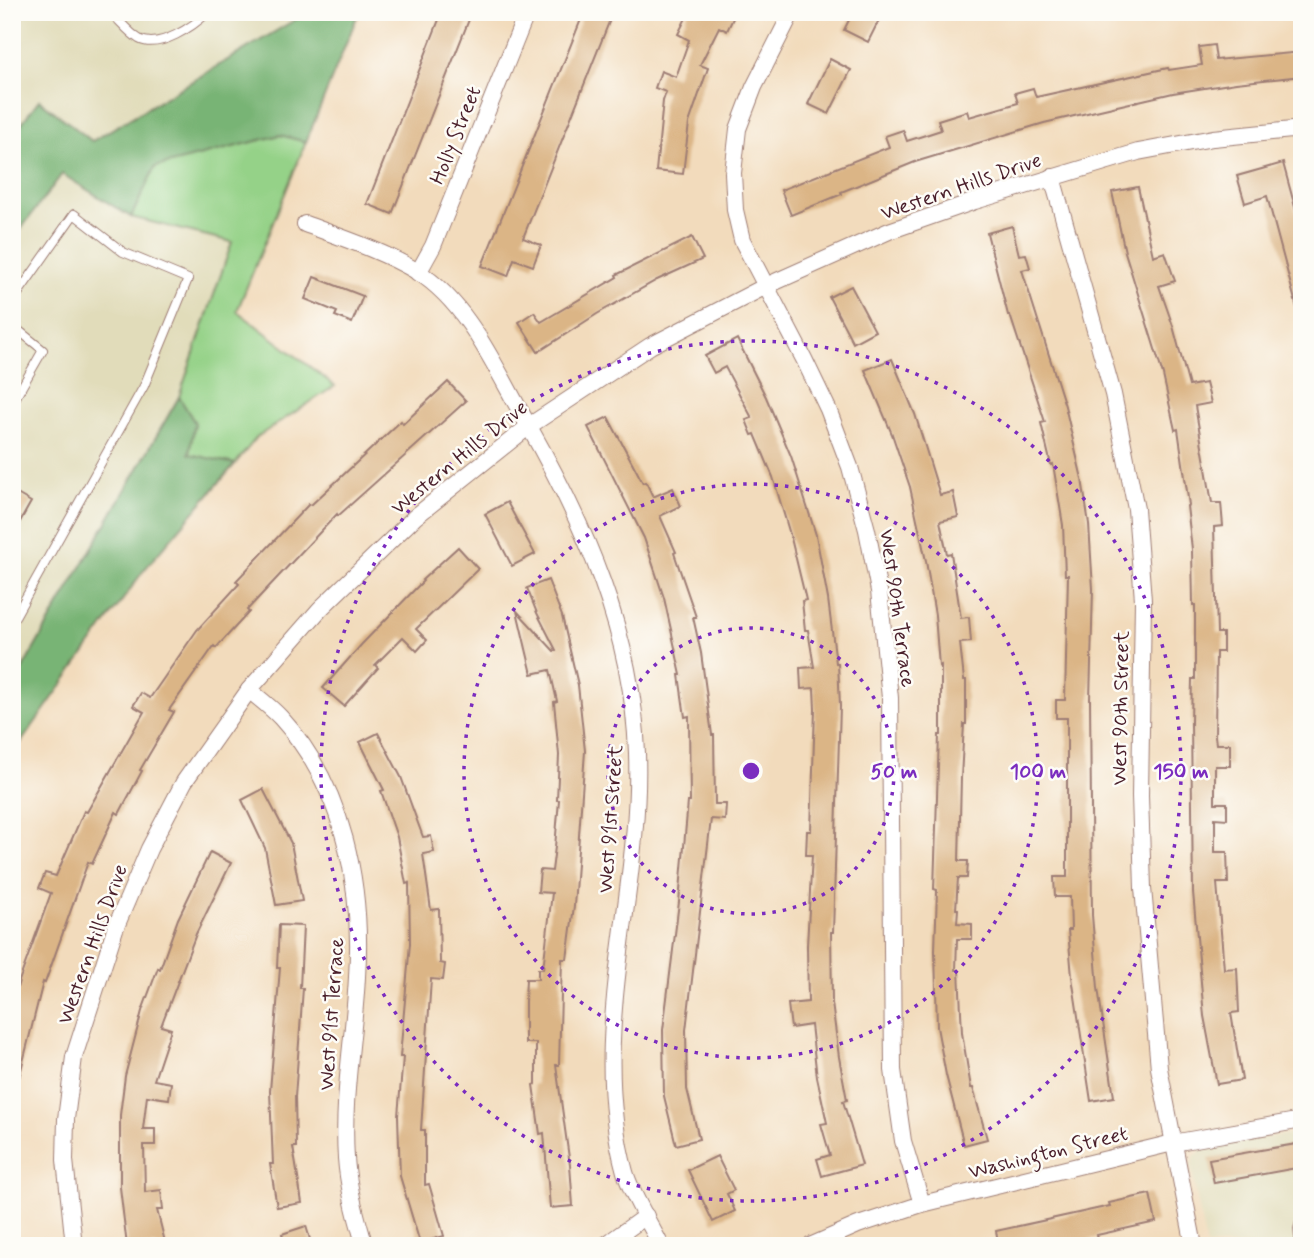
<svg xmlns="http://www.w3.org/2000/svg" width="1314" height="1258" font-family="Mynerve,sans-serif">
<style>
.built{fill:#e1dcba}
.green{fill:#95d288;stroke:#70785a;stroke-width:2}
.forest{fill:#78b474;stroke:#616a50;stroke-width:2}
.building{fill:#dbb586}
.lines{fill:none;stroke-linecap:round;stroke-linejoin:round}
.lane-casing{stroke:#9e7d74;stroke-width:10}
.street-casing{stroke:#9e7d74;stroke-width:18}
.lane{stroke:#fff;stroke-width:8}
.street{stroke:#fff;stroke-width:16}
.ring{fill:none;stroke:#7b2cbf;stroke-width:3.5;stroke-dasharray:3.5 7}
.labels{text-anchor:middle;stroke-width:5;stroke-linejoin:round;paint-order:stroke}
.street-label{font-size:21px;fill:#4a1f2b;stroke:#fdfcf7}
.centre{fill:#7b2cbf;stroke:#fdfcf7;stroke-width:3.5}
.ring-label{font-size:21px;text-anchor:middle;font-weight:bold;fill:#7b2cbf;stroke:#fdfcf7;stroke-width:5;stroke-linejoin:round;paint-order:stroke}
</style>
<rect width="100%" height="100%" fill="#fdfcf7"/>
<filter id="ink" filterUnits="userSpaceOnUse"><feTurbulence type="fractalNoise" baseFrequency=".0143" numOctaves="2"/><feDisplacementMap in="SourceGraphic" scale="14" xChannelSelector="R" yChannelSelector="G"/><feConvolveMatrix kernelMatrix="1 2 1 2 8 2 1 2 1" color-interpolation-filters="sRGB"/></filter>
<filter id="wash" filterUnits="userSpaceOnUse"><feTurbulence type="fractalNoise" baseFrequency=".00686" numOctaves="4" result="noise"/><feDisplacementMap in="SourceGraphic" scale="28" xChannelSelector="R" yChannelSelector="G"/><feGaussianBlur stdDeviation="1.57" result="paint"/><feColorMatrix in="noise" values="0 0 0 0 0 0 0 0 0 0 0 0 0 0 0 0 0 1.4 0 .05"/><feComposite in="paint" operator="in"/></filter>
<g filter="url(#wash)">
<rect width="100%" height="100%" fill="#f2dbbc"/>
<g class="built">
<polygon points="12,12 308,12 92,142 39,100 12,136"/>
<polygon points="62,174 131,217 232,241 179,397 12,687 12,241"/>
<polygon points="1302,1132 1302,1246 1206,1246 1191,1166 1194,1156 1207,1147"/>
</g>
<polygon class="green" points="280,135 306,142 237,311 335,386 257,437 235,464 189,454 195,423 179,397 232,242 131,217 155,167"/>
<g class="forest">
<polygon points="308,12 359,12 306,142 280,135 155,167 131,217 62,174 12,241 12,136 39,100 92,141"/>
<polygon points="179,397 195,423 189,454 235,464 144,570 12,755 12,687"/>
</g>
<g id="blocks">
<g class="building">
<polygon points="442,12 472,12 392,214 367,204"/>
<polygon points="584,12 613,12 523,238 541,245 533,266 514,259 508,276 482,266"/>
<polygon points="689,12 736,12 727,31 719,27 700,65 708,68 689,123 683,174 656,171 663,101 666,92 655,88 661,71 676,77 689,40 678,34"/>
<polygon points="853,12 883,12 868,42 844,30"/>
<polygon points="1214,45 1216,60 1302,52 1302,76 1236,83 1173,93 1044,123 915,162 841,192 842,194 791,215 781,190 889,147 885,136 903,130 907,141 941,130 938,120 967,111 969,117 1018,103 1015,93 1033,88 1036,97 1168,68 1169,70 1202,65 1199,47"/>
<polygon points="830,59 851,70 829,114 808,104"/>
<polygon points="1283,163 1302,233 1302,307 1297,308 1267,196 1245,203 1237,176"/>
<polygon points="1138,187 1153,256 1165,252 1175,281 1159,286 1173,326 1189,386 1206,383 1211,403 1195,406 1212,503 1221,503 1223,526 1214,527 1217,633 1223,633 1223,652 1216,652 1215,736 1216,744 1230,744 1230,766 1215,766 1215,803 1227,803 1227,819 1215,818 1215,852 1227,852 1228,883 1217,883 1224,969 1237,968 1239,1012 1231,1013 1242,1080 1217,1084 1204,1016 1193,892 1191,721 1192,679 1195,679 1195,605 1193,605 1192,549 1187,506 1189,505 1178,429 1175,430 1163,375 1125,252 1112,192"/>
<polygon points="1012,226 1019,255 1026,254 1030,268 1022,270 1065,406 1082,479 1089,524 1093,589 1090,700 1092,915 1098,988 1114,1097 1091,1101 1072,977 1068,930 1071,930 1070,897 1055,897 1054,877 1067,877 1067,718 1056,718 1056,700 1065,700 1068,575 1065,575 1063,525 1053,464 1051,465 1041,423 1045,422 1010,315 1008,315 987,233"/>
<polygon points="692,237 703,259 657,280 597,314 538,352 519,322 534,312 541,322 617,277 616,275"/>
<polygon points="314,277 363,296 352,323 335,316 337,312 305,299"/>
<polygon points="851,286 875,331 853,343 829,297"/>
<polygon points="737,339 766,397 791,456 816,535 828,599 836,663 838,663 840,706 833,932 831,932 832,1003 839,1057 847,1100 843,1101 862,1165 822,1176 817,1159 830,1155 821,1124 827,1123 817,1077 811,1025 791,1028 788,1004 808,1002 807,946 812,855 806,855 807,831 811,831 815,709 814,688 801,689 800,668 814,667 808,630 805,630 802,601 806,600 791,538 773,477 755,434 752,435 746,420 752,418 725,367 714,373 705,356"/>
<polygon points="892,359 915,414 940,495 953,492 958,517 940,521 947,554 951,553 961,618 969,617 971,642 960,643 964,680 966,680 966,724 964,724 961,778 959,861 968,861 967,878 958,878 956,909 958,909 957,923 972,924 972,939 957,939 956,970 959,970 962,1033 971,1088 973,1088 987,1139 964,1145 946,1075 937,1027 935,951 937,890 934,889 939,735 941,735 941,665 939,666 935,615 926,561 910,487 892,434 865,370"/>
<polygon points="448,382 466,401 338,516 337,514 247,610 249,612 216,648 214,646 169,710 174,712 140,770 142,771 119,814 116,812 92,864 88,862 45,983 43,982 18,1082 12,1082 12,1005 19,981 51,893 39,888 45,873 56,876 84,811 87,812 144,712 133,706 141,693 150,698 197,630 239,584 236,581 309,504 311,505 401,421 403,424"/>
<polygon points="608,417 643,483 646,482 653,497 673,488 681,506 660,516 676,552 674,553 696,617 693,617 701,653 712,735 714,735 715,804 726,804 725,820 711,819 686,1030 687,1089 699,1139 676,1145 664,1096 663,1030 679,902 688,802 690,802 689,716 685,717 679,675 681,675 664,598 644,538 588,427"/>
<polygon points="12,491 31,502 12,536"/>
<polygon points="507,502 535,554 512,566 485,514"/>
<polygon points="458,547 478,569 416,629 427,640 417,651 403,637 375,665 378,668 344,706 323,688 362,644 423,581 422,580"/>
<polygon points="548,580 562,616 578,685 585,751 574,906 567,959 562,959 559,1065 556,1065 570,1165 573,1206 550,1208 544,1133 540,1134 533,1085 536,1084 536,1043 525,1043 525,1002 526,979 538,979 538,969 543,969 552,893 538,892 540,870 552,871 555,847 559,800 557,800 559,755 554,702 557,701 550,670 532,674 517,611 554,651 556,650 537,613 527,588"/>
<polygon points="378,733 401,777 423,837 431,836 434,852 423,854 431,910 439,909 440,963 445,964 443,980 431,979 421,1130 425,1130 425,1185 429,1184 444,1236 420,1243 400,1176 398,1116 403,1057 400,1057 410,943 409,883 406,884 397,837 381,791 384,790 360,742"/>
<polygon points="263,789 291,843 302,901 276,905 265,848 242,800"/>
<polygon points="210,852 231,863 196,934 161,1026 171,1029 154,1080 171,1083 169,1099 147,1096 143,1129 155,1129 155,1145 144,1145 145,1192 161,1190 163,1210 157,1210 166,1246 127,1246 120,1187 120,1115 125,1076 142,1011 158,968 160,969 178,919"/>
<polygon points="279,925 303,926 300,988 303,988 295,1097 296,1147 293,1147 302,1203 277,1207 270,1164 273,1164 270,1091 280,968 277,968"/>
<polygon points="1302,1143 1302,1167 1214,1183 1209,1159"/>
<polygon points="717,1156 734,1190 727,1194 735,1211 713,1222 688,1170"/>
<polygon points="1150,1194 1156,1222 1097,1235 1098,1238 1061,1246 1057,1246 1056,1242 1041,1246 999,1246 996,1231 1110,1206 1109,1203"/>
<polygon points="306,1226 312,1246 286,1246 282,1234"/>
</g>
</g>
</g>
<g filter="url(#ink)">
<use href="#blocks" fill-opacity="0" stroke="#9e7d74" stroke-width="2"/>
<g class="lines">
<defs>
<g id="lane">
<path d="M110 12C119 20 129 33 139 39 159 50 194 26 208 12"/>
<polyline points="12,302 74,214 123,252 188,279 144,386 12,622"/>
<polyline points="12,325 43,350 12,404"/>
<polyline points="1300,1246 1298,1229 1302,1215"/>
</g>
<g id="street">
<polyline points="792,12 754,87 738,129 733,173 735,210 742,240 804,359 828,409 850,467 867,530 879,591 890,698 893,1070 903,1141 922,1204"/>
<polyline points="1052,177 1113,394 1136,509 1143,600 1140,796 1143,888 1159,1068 1194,1246"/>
<path d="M305 224C343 238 383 251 418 272 470 305 497 372 527 423 585 525 633 634 637 753 642 893 587 1033 625 1172 632 1196 650 1223 661 1246"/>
<polyline points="418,273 433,246 527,12"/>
<path d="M249 690C260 699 272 708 281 718 344 787 363 887 357 977 354 1038 342 1096 346 1158 348 1188 356 1217 365 1246"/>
<polyline points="74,1246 65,1160 66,1119 74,1057 115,929 149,849 184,782 249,690 320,609 415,517 529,426 650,346 766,286 889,231 975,201 1138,152 1213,138 1302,129"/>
<polyline points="604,1246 646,1216"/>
<polyline points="810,1246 858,1225 922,1204 1173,1143 1302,1120"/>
</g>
</defs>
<use href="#lane" class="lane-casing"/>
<use href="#street" class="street-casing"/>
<use href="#lane" class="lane"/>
<use href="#street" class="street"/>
</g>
</g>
<g class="ring">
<circle cx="751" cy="771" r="143"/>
<circle cx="751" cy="771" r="287"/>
<circle cx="751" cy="771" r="430"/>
</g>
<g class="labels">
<g class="street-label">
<text transform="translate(455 135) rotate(-68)" y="7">Holly Street</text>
<text transform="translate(961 186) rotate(-19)" y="7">Western Hills Drive</text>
<text transform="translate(459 457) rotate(-39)" y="7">Western Hills Drive</text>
<text transform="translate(898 608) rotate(82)" y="7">West 90th Terrace</text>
<text transform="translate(1120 708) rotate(-89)" y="7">West 90th Street</text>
<text transform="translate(610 819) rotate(-86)" y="7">West 91st Street</text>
<text transform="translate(92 944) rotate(-70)" y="7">Western Hills Drive</text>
<text transform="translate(331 1014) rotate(-86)" y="7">West 91st Terrace</text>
<text transform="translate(1048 1152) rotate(-14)" y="7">Washington Street</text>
</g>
</g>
<circle cx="751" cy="771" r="10" class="centre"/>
<g class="ring-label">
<text x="894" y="778">50 m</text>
<text x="1038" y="778">100 m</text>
<text x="1181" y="778">150 m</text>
</g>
<rect width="1314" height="1258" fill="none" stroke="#fdfcf7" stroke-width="42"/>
</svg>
